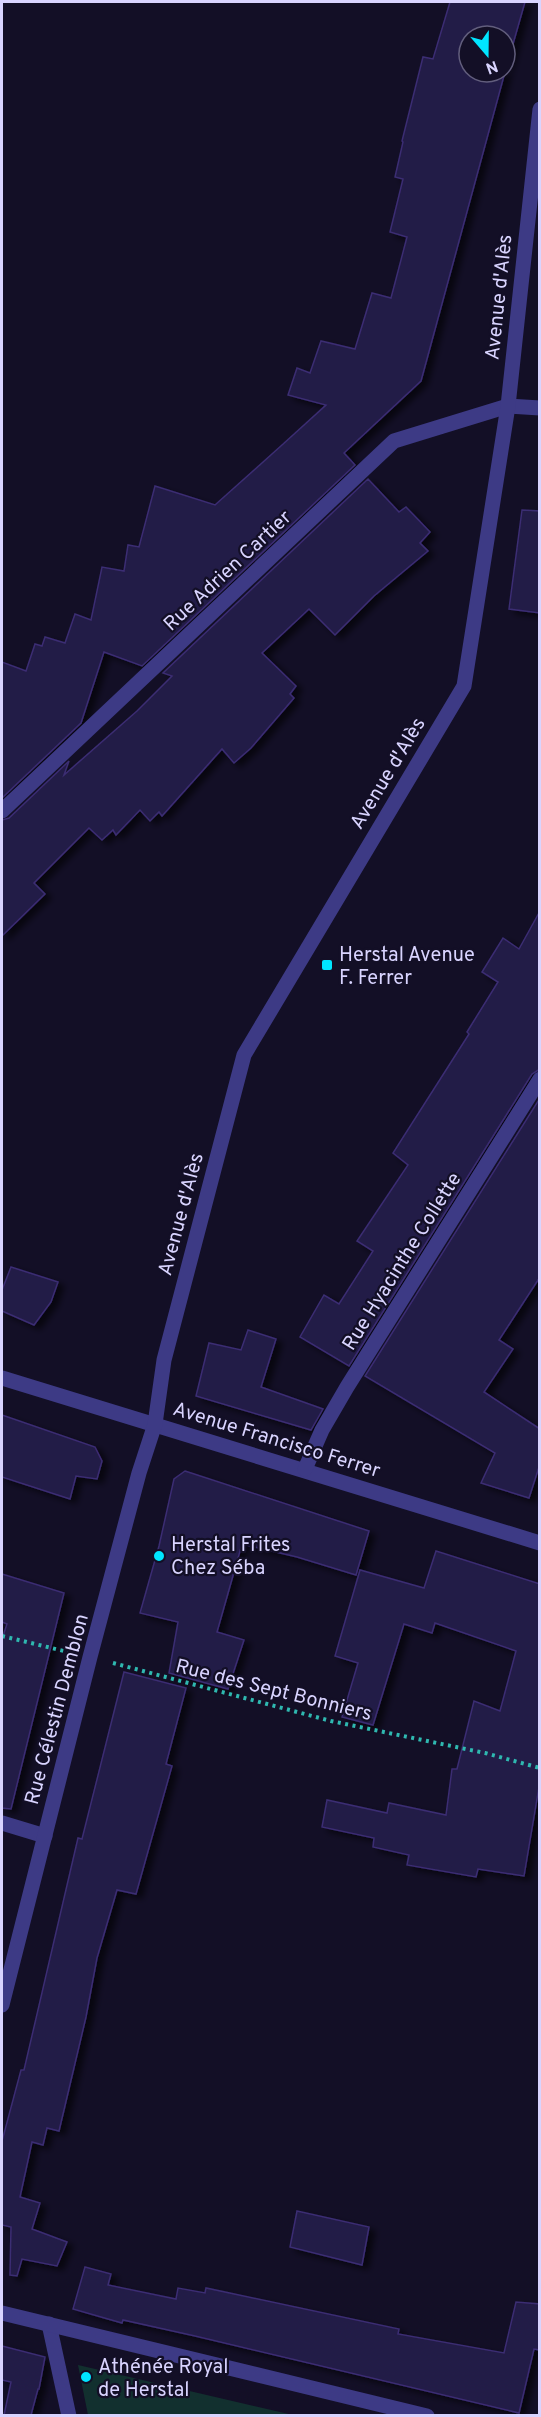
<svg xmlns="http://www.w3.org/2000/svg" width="541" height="2417" font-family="Overpass,sans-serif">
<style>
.green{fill:#12302f}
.building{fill:#241b47;stroke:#3b2d73;stroke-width:1.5;filter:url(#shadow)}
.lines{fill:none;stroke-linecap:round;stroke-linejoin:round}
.path{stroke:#2fb8b0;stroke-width:4;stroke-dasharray:3 4.5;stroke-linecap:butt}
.service{stroke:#3d3a85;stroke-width:15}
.minor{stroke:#3d3a85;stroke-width:15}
.tertiary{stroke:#3d3a85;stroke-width:15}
.poi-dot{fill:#00e5ff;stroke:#130f26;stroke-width:2}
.labels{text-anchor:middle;stroke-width:4.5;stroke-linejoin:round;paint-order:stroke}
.street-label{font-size:20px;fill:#d9d4ff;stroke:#130f26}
.poi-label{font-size:20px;fill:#d9d4ff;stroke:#130f26;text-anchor:start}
</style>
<defs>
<filter id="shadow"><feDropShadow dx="6" dy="4" stdDeviation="3" flood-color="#0009"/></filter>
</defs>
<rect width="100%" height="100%" fill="#130f26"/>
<polygon class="green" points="78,2365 293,2415 88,2415"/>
<g class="building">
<polygon points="450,2 525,2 505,72 505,36 469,36 469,72 505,72 421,381 344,453 355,465 142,666 104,652 81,723 2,798 2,662 26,671 35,644 42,646 45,637 65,643 75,614 91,620 102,567 124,571 128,545 139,547 155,486 215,505 282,445 326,405 288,395 297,368 310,373 321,341 355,349 372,293 391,298 407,237 390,232 403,179 395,177 403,142 402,141 423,57 433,59"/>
<polygon points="368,479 399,512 406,507 430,532 420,543 428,551 374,596 335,635 309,609 262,653 296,686 290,694 294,698 251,748 234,763 222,749 162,816 159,812 150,821 140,810 116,835 113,830 102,840 89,828 34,883 45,894 2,936 2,820 9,818 69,761 64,775 137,711 172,676 163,673"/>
<polygon points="522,510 540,511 540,613 509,609"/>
<polygon points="540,911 540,1069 532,1074 349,1366 300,1337 324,1295 339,1304 373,1251 357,1241 408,1165 393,1153 469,1034 467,1032 498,982 482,972 503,938 519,949"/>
<polygon points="540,1098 540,1277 499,1340 513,1349 484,1392 540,1429 540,1464 529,1498 481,1483 495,1453 365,1376"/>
<polygon points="11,1267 58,1282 51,1302 34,1325 2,1311 2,1290"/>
<polygon points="248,1330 276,1339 261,1387 323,1409 311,1430 196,1396 209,1343 241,1350"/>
<polygon points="2,1415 95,1447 102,1461 97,1479 76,1476 70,1499 2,1477"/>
<polygon points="185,1471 369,1531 356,1575 297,1557 242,1544 217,1632 244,1640 228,1689 169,1673 178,1622 140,1613 159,1546 174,1479"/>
<polygon points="436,1551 540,1584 540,1781 524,1876 478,1869 476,1877 407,1865 409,1855 373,1847 374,1838 322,1827 327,1800 387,1813 389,1803 446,1815 452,1769 457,1769 474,1701 500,1711 516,1651 435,1623 432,1633 404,1624 373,1725 342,1717 358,1663 335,1656 360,1570 424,1588"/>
<polygon points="2,1574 64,1593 11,1809 2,1808 2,1639 7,1624 2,1622"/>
<polygon points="124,1672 186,1688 166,1764 172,1766 136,1894 117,1890 97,1958 86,2017 59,2131 47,2128 43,2145 32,2142 20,2197 40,2203 32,2229 67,2242 57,2266 22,2259 17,2276 10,2275 11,2227 2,2225 2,2141 21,2070 24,2070 78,1838 82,1839"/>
<polygon points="297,2211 369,2227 362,2265 290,2247"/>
<polygon points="85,2267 111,2274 108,2285 176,2299 178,2288 205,2293 206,2288 399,2329 398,2334 504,2353 516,2302 540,2304 540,2350 534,2349 519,2413 195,2336 123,2320 122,2323 73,2309"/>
<polygon points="2,2346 45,2357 39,2389 38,2389 31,2415 4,2415 11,2382 2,2380"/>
</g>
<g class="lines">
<g class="path">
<polyline points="2,1636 68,1652"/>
<polyline points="113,1663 331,1721 485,1753 540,1768"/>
</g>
<polyline class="service" points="49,2324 69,2416"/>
<g class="minor">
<polyline points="2,811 394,441 508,406 540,408"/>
<polyline points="2,1378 540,1543"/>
<polyline points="305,1469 322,1430 347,1387 540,1079"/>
<polyline points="2,1823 45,1836"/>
<polyline points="2,2313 427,2416"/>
</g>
<polyline class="tertiary" points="2,2005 90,1657 139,1473 155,1424 164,1360 244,1055 464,686 508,406 540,109"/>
</g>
<g class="poi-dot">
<rect x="321" y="959" width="12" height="12" rx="3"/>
<circle cx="159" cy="1556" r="6"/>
<circle cx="86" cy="2377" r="6"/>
</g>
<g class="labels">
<g class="street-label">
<text transform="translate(498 297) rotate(-84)" y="7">Avenue d'Alès</text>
<text transform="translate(227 570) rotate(-43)" y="7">Rue Adrien Cartier</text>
<text transform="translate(387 773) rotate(-59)" y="7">Avenue d'Alès</text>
<text transform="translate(180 1214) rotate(-75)" y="7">Avenue d'Alès</text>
<text transform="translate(401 1261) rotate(-58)" y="7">Rue Hyacinthe Collette</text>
<text transform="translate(277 1439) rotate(17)" y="7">Avenue Francisco Ferrer</text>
<text transform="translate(274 1689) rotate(14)" y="7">Rue des Sept Bonniers</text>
<text transform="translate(56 1709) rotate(-75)" y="7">Rue Célestin Demblon</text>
</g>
<g class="poi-label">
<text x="339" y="961">Herstal Avenue<tspan x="339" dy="23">F. Ferrer</tspan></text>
<text x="171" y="1551">Herstal Frites<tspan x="171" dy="23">Chez Séba</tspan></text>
<text x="98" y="2373">Athénée Royal<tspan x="98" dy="23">de Herstal</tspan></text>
</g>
</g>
<rect width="541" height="2417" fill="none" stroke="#d9d4ff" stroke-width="6"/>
<g transform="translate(487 54) rotate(160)"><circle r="28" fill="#130f26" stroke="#625e7d" stroke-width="1.5"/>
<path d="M0-4.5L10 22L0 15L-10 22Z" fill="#00e5ff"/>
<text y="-9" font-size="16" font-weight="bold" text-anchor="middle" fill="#d9d4ff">N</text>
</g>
</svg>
